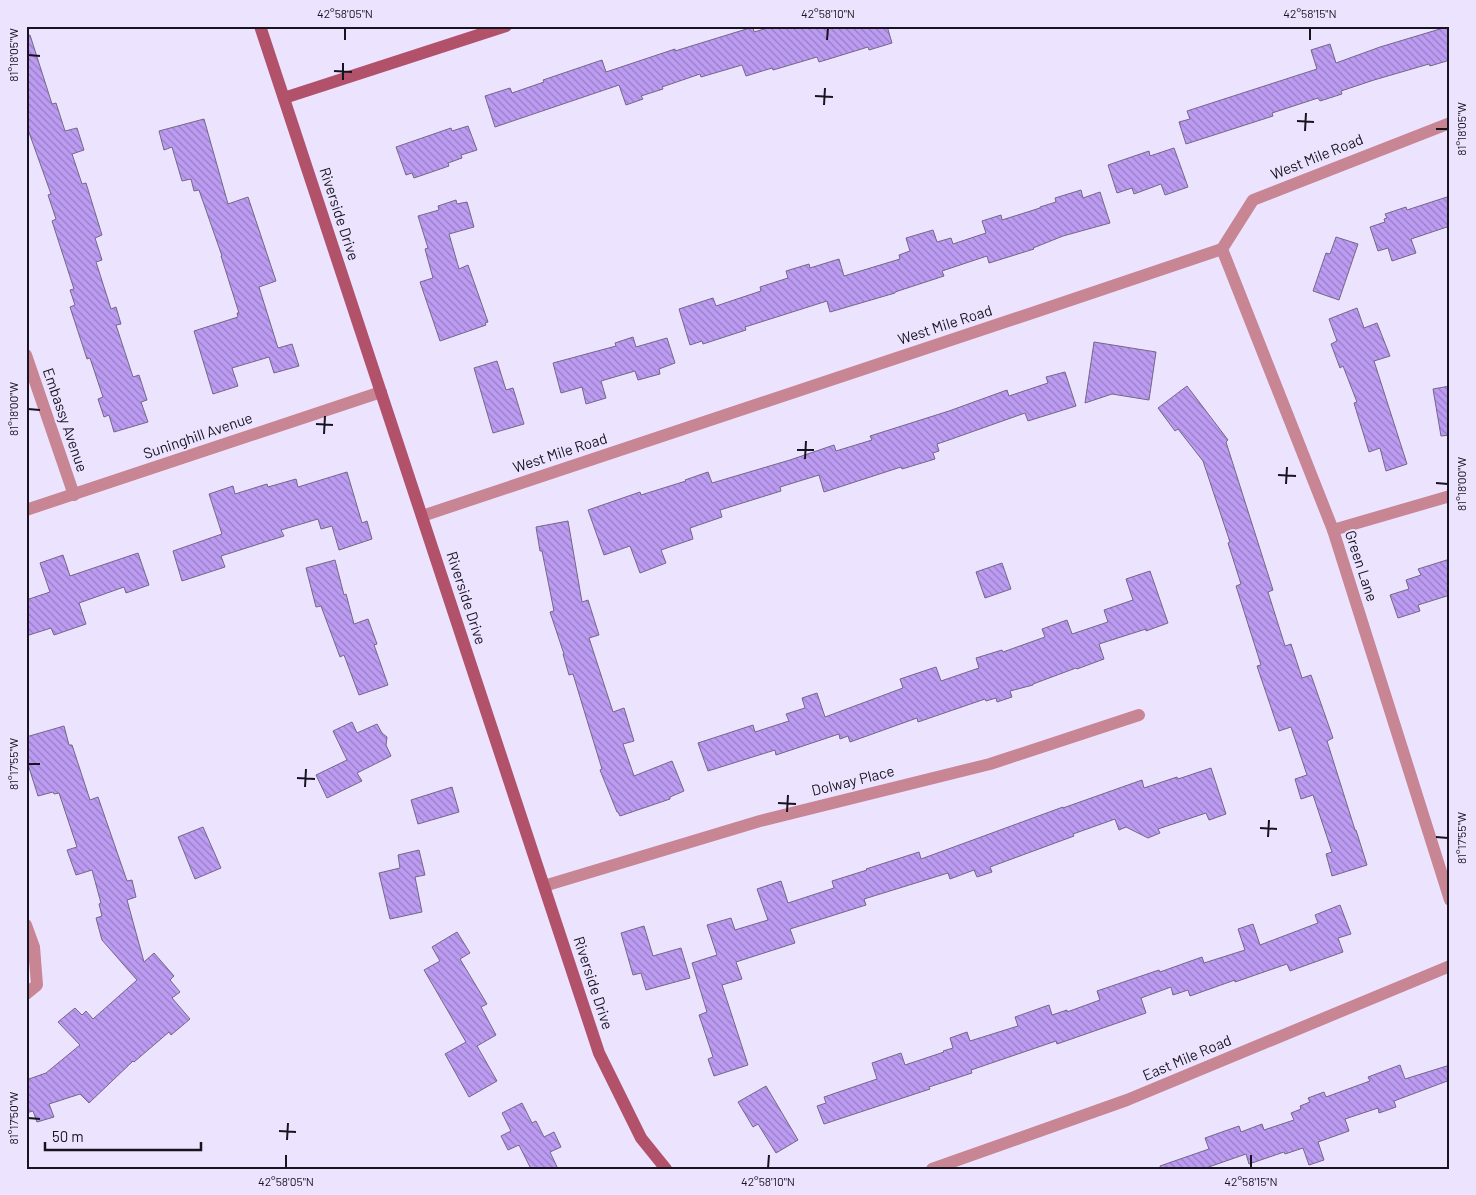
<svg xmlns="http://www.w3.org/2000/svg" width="1476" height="1195" font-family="Barlow,sans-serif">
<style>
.building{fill:url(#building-back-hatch);stroke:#736886}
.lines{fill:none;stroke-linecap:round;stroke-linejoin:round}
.street{stroke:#c88593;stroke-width:12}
.secondary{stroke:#b2526a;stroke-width:12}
.ticks{fill:none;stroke:#18141f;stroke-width:2}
.labels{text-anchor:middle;stroke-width:4;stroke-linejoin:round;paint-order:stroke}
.street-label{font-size:15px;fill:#18141f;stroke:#ece3ff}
.neatline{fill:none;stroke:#18141f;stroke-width:2}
.ticks-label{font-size:12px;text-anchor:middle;fill:#18141f}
</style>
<defs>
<pattern id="building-back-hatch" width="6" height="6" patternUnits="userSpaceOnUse" patternTransform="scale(1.25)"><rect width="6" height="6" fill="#bc9bf2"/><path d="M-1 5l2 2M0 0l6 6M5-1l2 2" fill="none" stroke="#987dc3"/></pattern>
</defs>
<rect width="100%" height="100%" fill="#ece3ff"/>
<g class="building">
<polygon points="774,26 887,26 892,43 869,50 868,47 819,62 817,57 773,70 772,68 746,76 742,65 701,77 700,74 662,87 663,89 641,96 643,99 626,105 619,85 495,127 485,96 510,88 512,93 544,82 543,80 602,60 606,72 675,49 675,51 753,27 754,32"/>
<polygon points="1450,26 1450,60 1430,66 1429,64 1374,80 1341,91 1342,94 1320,101 1318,98 1272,113 1273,116 1186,144 1179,122 1190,119 1187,111 1317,69 1311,50 1330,44 1336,63 1380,47"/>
<polygon points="30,35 52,104 56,103 65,131 77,128 84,150 72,154 82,184 86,183 102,235 95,238 102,260 96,262 111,309 116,307 121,324 116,325 133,377 139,375 147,400 141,402 148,422 114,432 109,415 104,417 98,399 103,397 90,358 87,359 70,307 75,305 70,290 74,289 52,221 56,219 48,195 51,194 26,124 26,36"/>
<polygon points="204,119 228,204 248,197 276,281 259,287 278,348 292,344 299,366 274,373 269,357 232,368 238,386 213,394 194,331 238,317 237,313 239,313 221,256 222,256 199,190 194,191 191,179 182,181 172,147 164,150 159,131"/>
<polygon points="468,126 477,150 461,155 462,158 448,163 449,166 414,178 412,173 406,175 396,147 451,128 452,131"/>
<polygon points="1174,148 1188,187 1165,195 1161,184 1134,194 1132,188 1117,193 1108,165 1149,151 1150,156"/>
<polygon points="1081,190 1083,198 1100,192 1110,223 1063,236 1033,248 1034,249 989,263 987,256 942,271 944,276 895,292 895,293 830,312 827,301 745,327 746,330 703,344 702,341 690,345 679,309 713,298 716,306 761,291 760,287 788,278 786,271 809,264 810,268 839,259 844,276 900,259 899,255 910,251 906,238 933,230 937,242 951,238 953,244 986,233 982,221 1001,215 1002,220 1040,208 1040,207 1056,202 1055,198"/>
<polygon points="1450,196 1450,226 1411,239 1416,253 1392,261 1388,248 1378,251 1370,227 1385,222 1384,219 1387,218 1385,214 1406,207 1407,210"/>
<polygon points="456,200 457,204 467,202 474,227 449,234 459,269 468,265 488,322 485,323 486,325 440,341 420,282 433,278 425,249 428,248 418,216 439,210 438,206"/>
<polygon points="1336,237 1358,244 1339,300 1313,291 1326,253 1330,254"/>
<polygon points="1357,308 1364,328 1377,323 1390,356 1374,361 1407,464 1386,471 1380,448 1369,452 1354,403 1357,402 1343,366 1340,368 1331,344 1337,341 1329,319"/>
<polygon points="633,337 636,347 667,338 675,363 659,369 660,374 638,380 635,371 601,381 606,398 586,404 582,387 561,393 553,363 616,346 615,343"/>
<polygon points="1094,342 1156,352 1149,400 1112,394 1085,403"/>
<polygon points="497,361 506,390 513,388 524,424 493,433 474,368"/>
<polygon points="1065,372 1076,406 1028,421 1025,413 946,441 937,444 939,451 933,453 935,459 902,469 901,467 824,492 819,475 780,487 781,491 720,510 722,517 690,528 693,539 661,550 666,563 640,573 630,546 604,555 588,510 640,492 641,495 686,481 685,480 708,472 712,483 790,460 834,445 836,451 872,440 870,436 949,411 1007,390 1009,396 1048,383 1046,377"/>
<polygon points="1187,386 1228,440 1226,442 1273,590 1268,592 1285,646 1291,644 1302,678 1311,675 1333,738 1327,741 1355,830 1356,830 1367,865 1332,876 1326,854 1332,852 1313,795 1301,799 1295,779 1307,775 1291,727 1279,731 1257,666 1261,665 1236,586 1241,584 1228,543 1230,542 1203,461 1178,429 1175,431 1158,408"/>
<polygon points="1450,386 1450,435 1441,436 1433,389"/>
<polygon points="347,472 362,523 367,521 372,539 339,550 332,526 321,529 318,519 281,530 284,536 221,556 225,567 182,581 173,551 222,534 209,494 233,486 235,494 267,484 268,487 296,479 298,487"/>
<polygon points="568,521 582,602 588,600 599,635 589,638 613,712 624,708 634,741 623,744 634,776 672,761 684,791 670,797 670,799 620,816 618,812 617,812 600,770 602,769 583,707 573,674 569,675 563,654 564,654 550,612 554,611 542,551 540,551 536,527"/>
<polygon points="138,553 149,585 126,593 124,587 79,603 86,624 54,635 51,628 26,636 26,600 50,592 40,563 63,555 70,576"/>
<polygon points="1450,559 1450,595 1418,605 1420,611 1398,618 1390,595 1409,589 1406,580 1421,575 1418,569"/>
<polygon points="335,560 344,595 346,594 354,624 368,619 377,644 374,645 388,685 359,695 344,655 340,657 321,606 316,607 306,568"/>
<polygon points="1002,563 1011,589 985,598 976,572"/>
<polygon points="1150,571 1168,623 1146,631 1146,629 1099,644 1104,659 1077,669 1076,668 1033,684 1033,685 1010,691 1012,697 997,702 996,698 986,701 985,699 918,722 917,718 850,742 848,736 840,739 839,734 776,755 775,750 708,771 698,743 753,725 755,732 789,721 786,714 805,708 802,698 817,693 825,717 903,688 900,679 936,667 941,681 979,668 976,658 1002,650 1003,652 1045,637 1042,629 1067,620 1072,634 1108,622 1104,610 1133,600 1126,579"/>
<polygon points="352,722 357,733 377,724 382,733 387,737 386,745 391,756 357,773 362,781 327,798 316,775 347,760 333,731"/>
<polygon points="64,726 69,745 72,745 90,800 98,797 127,881 132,880 136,897 127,900 144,962 154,953 174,976 170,980 180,992 172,998 190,1019 171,1035 169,1032 134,1062 133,1061 89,1103 80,1094 49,1104 54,1117 37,1122 33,1111 26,1113 26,1080 46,1073 80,1045 58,1022 75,1008 82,1015 86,1011 93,1019 137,980 102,940 96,918 102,916 99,904 101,903 92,870 76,875 67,850 77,847 59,793 54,794 53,792 38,796 26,758 26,737"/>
<polygon points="1211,768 1226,814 1209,820 1206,813 1158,829 1160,833 1148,838 1126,827 1119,830 1115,819 1073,834 1074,836 990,867 992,872 977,877 974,870 950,879 948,873 864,899 866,905 790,929 795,943 736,962 742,979 722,985 748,1065 714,1076 708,1059 713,1057 699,1015 707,1012 692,963 717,955 707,925 731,918 735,930 768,920 757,889 781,881 788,903 834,888 832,881 867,870 866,869 919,852 921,859 1063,807 1063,808 1142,780 1144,788 1177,777 1178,779"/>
<polygon points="452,787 459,812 418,824 411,800"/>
<polygon points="203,827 221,868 195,879 178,837"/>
<polygon points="419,850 425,875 415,877 422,912 390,919 379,873 400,868 398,855"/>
<polygon points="1340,905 1351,934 1338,938 1343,952 1290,971 1287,964 1235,982 1235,980 1190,996 1188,990 1173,995 1171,987 1141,998 1146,1013 1057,1044 1056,1041 971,1070 972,1073 929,1087 930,1089 824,1124 817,1106 826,1103 824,1097 877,1079 872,1063 901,1053 905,1065 944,1052 943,1051 953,1048 950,1038 967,1032 970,1041 1018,1026 1015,1017 1049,1005 1052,1015 1067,1010 1067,1012 1100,1000 1097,991 1159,970 1160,972 1202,957 1204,963 1245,950 1238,929 1253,924 1260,945 1318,923 1315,915"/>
<polygon points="644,926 653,956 681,948 690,978 646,990 641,973 633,975 621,933"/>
<polygon points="457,932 470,953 460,959 487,1004 481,1007 496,1035 477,1046 497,1081 469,1097 445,1054 466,1042 424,970 440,961 432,947"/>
<polygon points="1400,1065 1405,1079 1450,1065 1450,1080 1394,1101 1396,1107 1379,1113 1378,1108 1345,1119 1349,1131 1318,1142 1324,1160 1309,1165 1303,1148 1285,1154 1284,1152 1249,1164 1246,1154 1203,1169 1161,1169 1160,1166 1209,1149 1205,1138 1239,1126 1241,1132 1262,1124 1264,1130 1294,1120 1291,1113 1301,1109 1300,1106 1310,1102 1308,1098 1324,1092 1326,1097 1370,1081 1368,1077"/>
<polygon points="766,1086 798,1140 776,1153 758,1124 753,1127 738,1102"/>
<polygon points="522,1103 532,1123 536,1121 544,1137 554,1132 561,1147 550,1152 558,1169 531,1169 519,1145 508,1150 501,1136 511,1131 502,1113"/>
</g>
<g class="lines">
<g class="street">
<polyline points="1222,249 1333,530 1450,900"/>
<polyline points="26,355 74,495"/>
<polyline points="26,510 381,392"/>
<polyline points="422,516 1050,307 1222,249 1253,200 1450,123"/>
<polyline points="1333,530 1450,496"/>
<polyline points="544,886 760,821 990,764 1139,715"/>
<polyline points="26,925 34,947 37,985 26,994"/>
<polyline points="932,1169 1127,1100 1450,966"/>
</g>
<g class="secondary">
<polyline points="260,26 599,1053 641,1138 666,1169"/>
<polyline points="284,98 506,26"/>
</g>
</g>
<path class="ticks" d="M345 40V28M827 40 828 28M1310 40V28M28 55 40 56M334 71 352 72M343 80V63M815 96 833 97M824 105 825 88M1297 121 1314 122M1436 129H1448M1305 131 1306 113M28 409 40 410M316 424 333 425M324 434 325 416M797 450H814M805 459 806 441M1278 475 1296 476M1436 483 1448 484M1286 484 1287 467M28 764H40M297 778 315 779M305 787 306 769M778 803 796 804M787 812 788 795M1260 828 1277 829M1268 837 1269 820M1436 837 1448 838M28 1118 40 1119M279 1131 296 1132M287 1140 288 1123M286 1168V1155M768 1168 769 1155M1251 1168V1155"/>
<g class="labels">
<g class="street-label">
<text transform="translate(1317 157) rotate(-22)" y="5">West Mile Road</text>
<text transform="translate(339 214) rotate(72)" y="5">Riverside Drive</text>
<text transform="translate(945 325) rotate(-18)" y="5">West Mile Road</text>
<text transform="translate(65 420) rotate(71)" y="5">Embassy Avenue</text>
<text transform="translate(198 436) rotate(-19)" y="5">Suninghill Avenue</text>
<text transform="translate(560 453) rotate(-18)" y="5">West Mile Road</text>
<text transform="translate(1361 566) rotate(72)" y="5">Green Lane</text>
<text transform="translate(466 598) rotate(72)" y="5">Riverside Drive</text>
<text transform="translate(853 781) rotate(-14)" y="5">Dolway Place</text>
<text transform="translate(593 983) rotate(72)" y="5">Riverside Drive</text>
<text transform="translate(1187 1058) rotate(-23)" y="5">East Mile Road</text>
</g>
</g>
<rect width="1476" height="1195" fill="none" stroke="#ece3ff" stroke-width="55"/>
<path d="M45 1142v8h156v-8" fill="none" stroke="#18141f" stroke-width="2.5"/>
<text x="52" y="1142" font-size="15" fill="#18141f" stroke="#ece3ff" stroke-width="4" paint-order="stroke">50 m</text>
<rect x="28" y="28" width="1420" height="1140" class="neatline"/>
<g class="ticks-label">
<text x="345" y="18">42°58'05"N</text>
<text x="828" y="18">42°58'10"N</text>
<text x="1310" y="18">42°58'15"N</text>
<text transform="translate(14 55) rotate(-90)" y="4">81°18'05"W</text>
<text transform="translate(1462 129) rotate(-90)" y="4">81°18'05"W</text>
<text transform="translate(14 409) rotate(-90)" y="4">81°18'00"W</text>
<text transform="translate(1462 484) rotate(-90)" y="4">81°18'00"W</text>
<text transform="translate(14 764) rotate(-90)" y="4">81°17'55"W</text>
<text transform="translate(1462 838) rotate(-90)" y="4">81°17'55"W</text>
<text transform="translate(14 1118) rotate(-90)" y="4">81°17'50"W</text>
<text x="286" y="1186">42°58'05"N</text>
<text x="768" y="1186">42°58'10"N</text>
<text x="1251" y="1186">42°58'15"N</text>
</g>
</svg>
